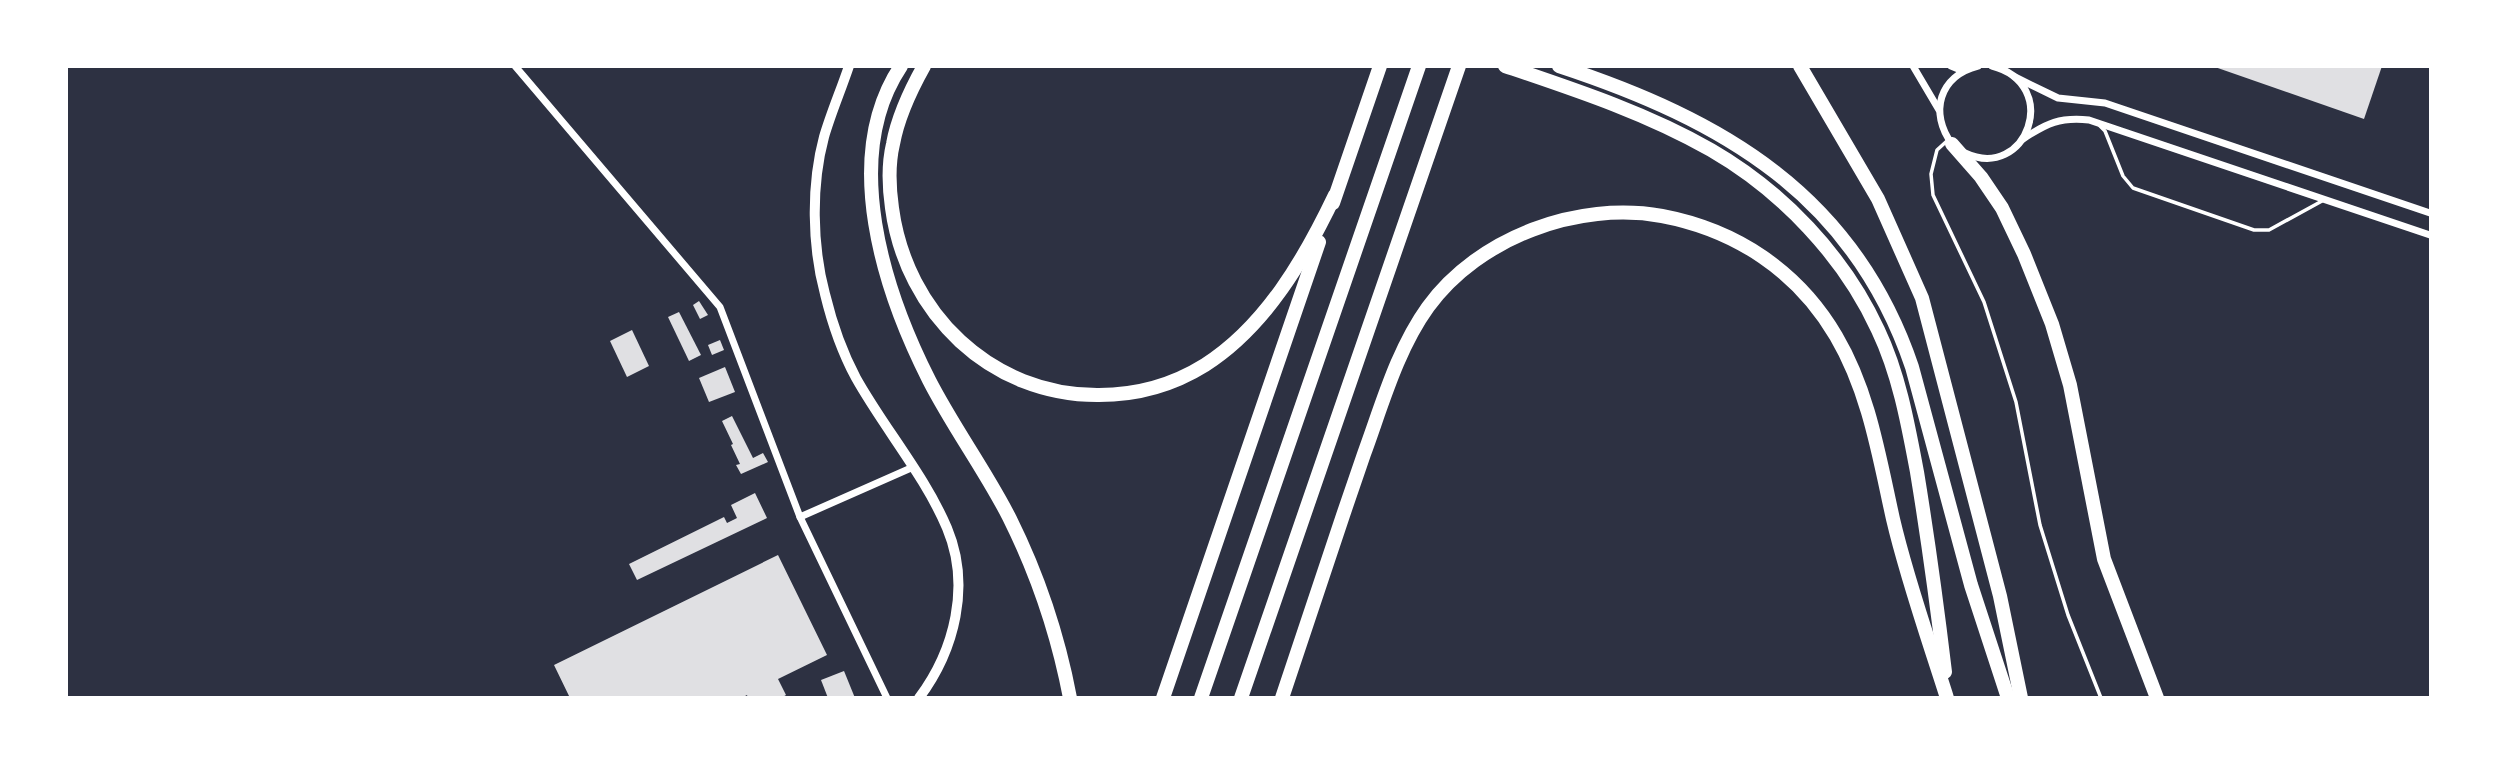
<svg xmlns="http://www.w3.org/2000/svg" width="2497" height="764" font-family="'Public Sans',sans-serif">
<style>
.building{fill:#e0e0e3}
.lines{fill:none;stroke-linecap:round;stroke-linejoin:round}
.service{stroke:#fff;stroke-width:3.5}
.minor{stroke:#fff;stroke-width:7}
.tertiary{stroke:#fff;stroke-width:10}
.motorway{stroke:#fff;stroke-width:14}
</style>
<rect width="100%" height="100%" fill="#2d3142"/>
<g class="building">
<polygon points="2212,66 2382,66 2364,119"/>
<polygon points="699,301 708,315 700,319 693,305"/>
<polygon points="679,312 701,355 689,361 668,317"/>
<polygon points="632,330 649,366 627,377 610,341"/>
<polygon points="720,340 724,350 712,355 708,345"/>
<polygon points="725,367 735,392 709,402 699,378"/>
<polygon points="732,416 753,458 763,453 768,462 741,474 736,465 740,464 731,445 733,444 722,421"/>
<polygon points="755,493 767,518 637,580 629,564 724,517 727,523 737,518 731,505"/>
<polygon points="778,555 827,655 778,679 786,695 781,698 748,698 747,695 741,698 570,698 554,665"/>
<polygon points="844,671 855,698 828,698 821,680"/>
</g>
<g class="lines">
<g class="service">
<polyline points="2100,126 2105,131 2123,176 2133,188 2254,230 2269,230 2322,201"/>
<polyline points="1948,140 1937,150 1931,174 1933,195 1984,302 2016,402 2040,525 2068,615 2101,698"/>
</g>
<g class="minor">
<polyline points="515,66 720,307 800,517 887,698"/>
<polyline points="1913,66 1939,110"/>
<polyline points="1951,66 1963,71"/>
<polyline points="2015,77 2058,98 2105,103 2430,213"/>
<path d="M2023 139C2047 123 2060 117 2089 120L2430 235"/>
<path d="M1952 144C1929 113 1939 76 1978 66"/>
<path d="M1965 153C2027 182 2062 84 1992 66"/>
<polyline points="800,517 911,468"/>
</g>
<path class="tertiary" d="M849 66C841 90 831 113 824 137 811 185 812 246 825 294 832 323 842 352 856 378 884 428 925 476 947 528 971 585 955 650 919 698"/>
<g class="motorway">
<path d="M901 66C840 157 884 291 929 380 953 427 985 470 1009 517 1038 575 1058 635 1070 698"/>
<path d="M924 66C910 91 898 116 893 144 888 165 889 187 892 208 906 313 991 396 1099 395 1136 395 1173 385 1205 365 1266 326 1305 258 1335 195"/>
<path d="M1505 66C1576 90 1646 113 1711 150 1782 191 1844 256 1878 330 1899 374 1908 424 1917 472 1928 539 1937 605 1945 672"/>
<path d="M1559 66C1723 120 1854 195 1912 367L1971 585 2008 698"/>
<polyline points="1800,66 1878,199 1922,298 2000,596 2021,698"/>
<polyline points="1952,144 1981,177 2002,208 2024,254 2052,324 2070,385 2104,559 2157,698"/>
<polyline points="1333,203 1380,66"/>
<polyline points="1163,698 1319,242"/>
<polyline points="1201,698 1419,66"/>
<polyline points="1241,698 1459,66"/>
<path d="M1282 698C1309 616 1336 535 1364 454 1382 405 1397 350 1428 307 1479 237 1578 201 1662 216 1736 230 1798 271 1836 336 1869 392 1879 456 1893 519 1907 579 1928 638 1947 698"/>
</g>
</g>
<rect width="2497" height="764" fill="none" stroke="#ffffff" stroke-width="136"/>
</svg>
